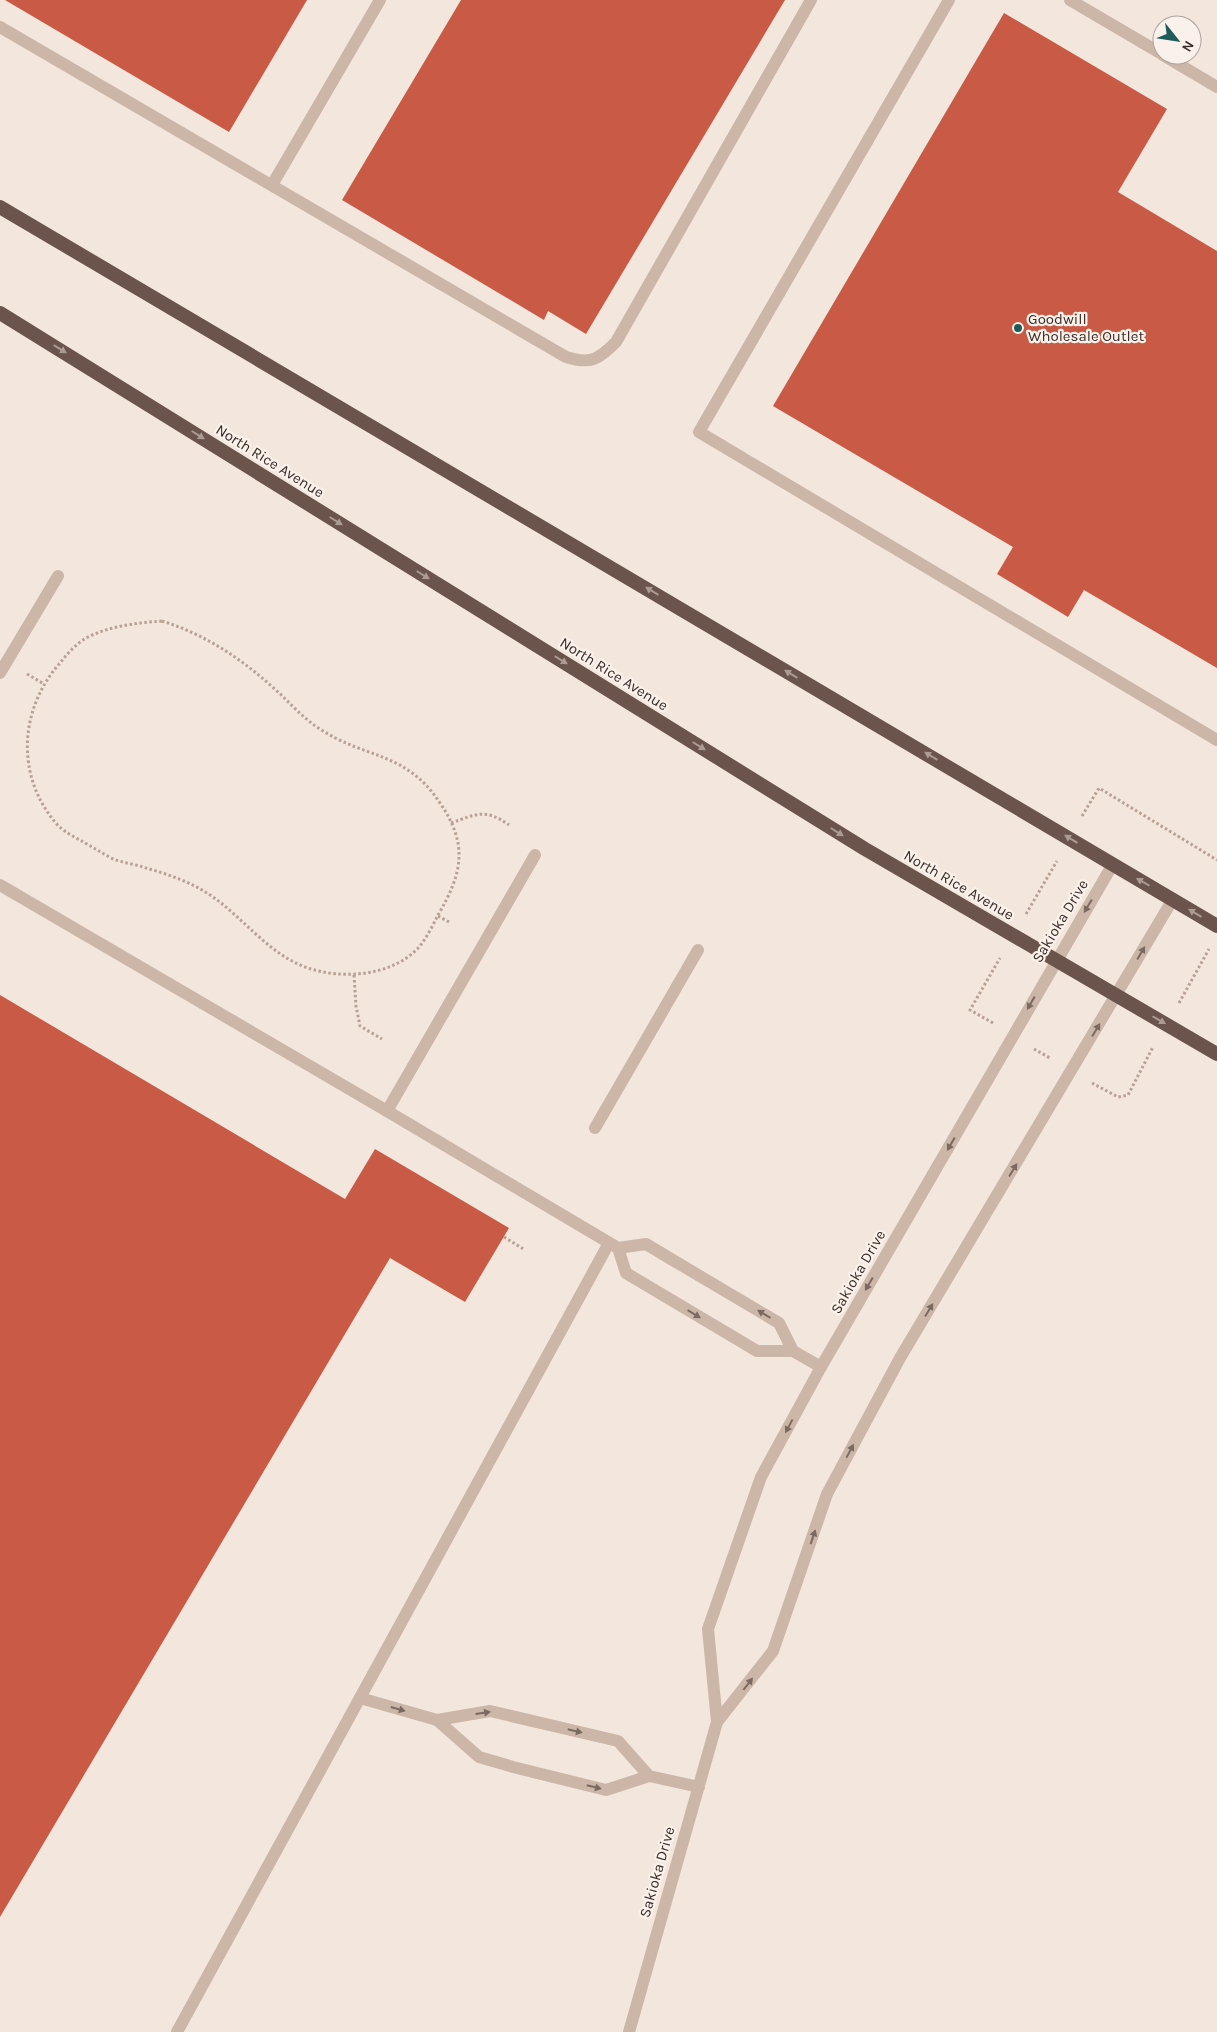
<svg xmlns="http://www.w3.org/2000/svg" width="1217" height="2032" font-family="Karla,sans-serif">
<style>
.building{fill:#c95a45}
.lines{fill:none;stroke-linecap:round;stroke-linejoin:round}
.path{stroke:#b8a093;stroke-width:3;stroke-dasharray:2.5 2.5;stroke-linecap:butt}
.service{stroke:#ccb6a8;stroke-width:12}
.tertiary{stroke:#ccb6a8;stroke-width:12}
.trunk{stroke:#6a544c;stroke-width:14}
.oneway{fill:#ab9b93}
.oneway2{fill:#7b6a62}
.poi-dot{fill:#1d5c5b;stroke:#faf2ea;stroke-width:2}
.labels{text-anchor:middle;stroke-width:4.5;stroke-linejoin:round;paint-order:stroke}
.poi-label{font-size:15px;fill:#392c29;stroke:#faf2ea;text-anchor:start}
.street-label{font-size:15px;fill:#392c29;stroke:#faf2ea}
</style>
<rect width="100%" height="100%" fill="#f3e7dd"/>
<g class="building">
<polygon points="5,0 307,0 229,132"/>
<polygon points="461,0 785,0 586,334 548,311 544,320 342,200"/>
<polygon points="1004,13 1167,109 1118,192 1217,251 1217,668 1084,590 1068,617 997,574 1013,547 773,406"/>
<polygon points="0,995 345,1199 375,1149 509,1228 465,1302 390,1258 0,1917"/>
</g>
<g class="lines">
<g class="path">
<path d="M162 621C207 635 245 661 279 693 292 705 304 719 320 729 365 759 406 751 440 803 469 845 462 874 438 915 433 925 427 937 420 946 394 976 343 980 308 968 267 954 243 916 207 893 188 881 167 874 146 868 135 864 122 863 111 858 102 853 94 848 85 843 75 837 63 832 55 822 15 774 20 708 60 663 67 654 76 644 86 638 109 626 136 623 162 621Z"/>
<polyline points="27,674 44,684"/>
<polyline points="1082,816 1099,788 1217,860"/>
<path d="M451 823C477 814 485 808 509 825"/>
<polyline points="1026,914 1057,861"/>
<polyline points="438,916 451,923"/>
<polyline points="354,975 356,1006 360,1026 382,1039"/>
<polyline points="1179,1003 1209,949"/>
<polyline points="993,1023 970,1010 1000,958"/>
<polyline points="1034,1049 1050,1058"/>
<polyline points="1092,1083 1118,1097 1128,1095 1153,1047"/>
<polyline points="504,1237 525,1250"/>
</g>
<g class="service">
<polyline points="949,0 699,432 1217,740"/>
<polyline points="1070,0 1162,54"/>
<path d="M0 27 566 357C591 365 599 359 616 342L811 0"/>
<polyline points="1163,55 1217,87"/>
<polyline points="272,185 380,0"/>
<polyline points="0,673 58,576"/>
<polyline points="0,885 387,1111 535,855"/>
<polyline points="387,1111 618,1248 646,1244 671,1259 779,1323 793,1351 821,1367"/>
<polyline points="595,1128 698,950"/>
<polyline points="618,1248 626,1273 757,1351 793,1351"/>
<polyline points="360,1698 437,1720 490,1711 618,1741 649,1776 699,1787"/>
<polyline points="437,1720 479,1757 513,1767 606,1790 649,1776"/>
<polyline points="177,2032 609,1243"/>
</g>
<g class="tertiary">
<polyline points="717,1722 773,1651 827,1494 900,1358 1173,899"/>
<polyline points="629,2032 717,1722 708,1629 761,1477 821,1367 1113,864"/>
</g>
<g class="trunk">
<polyline points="0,207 1217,926"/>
<polyline points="0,313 865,849 1217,1054"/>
</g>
</g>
<defs><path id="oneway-solid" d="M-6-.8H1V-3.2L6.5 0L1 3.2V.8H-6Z" transform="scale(1.25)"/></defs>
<g class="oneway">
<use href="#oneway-solid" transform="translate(60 349) rotate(32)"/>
<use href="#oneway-solid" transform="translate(198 435) rotate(32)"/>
<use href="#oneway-solid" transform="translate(336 521) rotate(32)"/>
<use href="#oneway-solid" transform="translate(423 575) rotate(32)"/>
<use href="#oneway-solid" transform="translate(652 591) rotate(-149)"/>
<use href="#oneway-solid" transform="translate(561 660) rotate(32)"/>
<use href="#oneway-solid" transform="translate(791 674) rotate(-149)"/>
<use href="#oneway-solid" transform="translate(699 746) rotate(32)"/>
<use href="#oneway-solid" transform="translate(931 756) rotate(-149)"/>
<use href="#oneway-solid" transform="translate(837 832) rotate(32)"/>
<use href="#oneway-solid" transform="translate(1071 839) rotate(-149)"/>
<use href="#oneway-solid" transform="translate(1143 882) rotate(-150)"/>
<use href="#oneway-solid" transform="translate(1195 913) rotate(-149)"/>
<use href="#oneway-solid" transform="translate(1159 1020) rotate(30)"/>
</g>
<g class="oneway2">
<use href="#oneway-solid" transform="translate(1088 906) rotate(121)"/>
<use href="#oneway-solid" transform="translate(1141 953) rotate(-60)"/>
<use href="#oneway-solid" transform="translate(1031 1003) rotate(120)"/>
<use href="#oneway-solid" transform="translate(1096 1030) rotate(-59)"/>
<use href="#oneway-solid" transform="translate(951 1144) rotate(120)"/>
<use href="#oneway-solid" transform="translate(1013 1170) rotate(-59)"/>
<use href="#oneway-solid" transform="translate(869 1284) rotate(120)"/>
<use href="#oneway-solid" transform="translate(929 1310) rotate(-59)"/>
<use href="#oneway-solid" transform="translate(694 1314) rotate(31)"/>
<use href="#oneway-solid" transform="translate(764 1314) rotate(-149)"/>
<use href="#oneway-solid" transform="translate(789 1426) rotate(118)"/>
<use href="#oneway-solid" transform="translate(850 1451) rotate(-62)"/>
<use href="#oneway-solid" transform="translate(813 1537) rotate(-71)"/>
<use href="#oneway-solid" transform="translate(748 1684) rotate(-52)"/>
<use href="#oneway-solid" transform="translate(398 1709) rotate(16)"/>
<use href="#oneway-solid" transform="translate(483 1713) rotate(-8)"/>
<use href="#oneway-solid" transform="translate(575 1731) rotate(13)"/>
<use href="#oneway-solid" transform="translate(594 1787) rotate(14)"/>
</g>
<circle class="poi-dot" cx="1018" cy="328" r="5"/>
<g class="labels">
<g class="poi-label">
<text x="1028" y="324">Goodwill<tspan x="1028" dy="17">Wholesale Outlet</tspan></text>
</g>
<g class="street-label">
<text transform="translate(270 461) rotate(32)" y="5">North Rice Avenue</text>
<text transform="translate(614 674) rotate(32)" y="5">North Rice Avenue</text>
<text transform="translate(959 885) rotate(30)" y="5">North Rice Avenue</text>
<text transform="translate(1060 921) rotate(-59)" y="5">Sakioka Drive</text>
<text transform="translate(858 1272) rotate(-60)" y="5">Sakioka Drive</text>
<text transform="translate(657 1872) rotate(-74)" y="5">Sakioka Drive</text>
</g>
</g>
<g transform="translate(1177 40) rotate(120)"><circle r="24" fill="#faf2ea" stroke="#ada39d"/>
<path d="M0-4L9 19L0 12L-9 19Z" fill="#1d5c5b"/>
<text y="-8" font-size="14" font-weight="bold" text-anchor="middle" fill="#392c29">N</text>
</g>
</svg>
